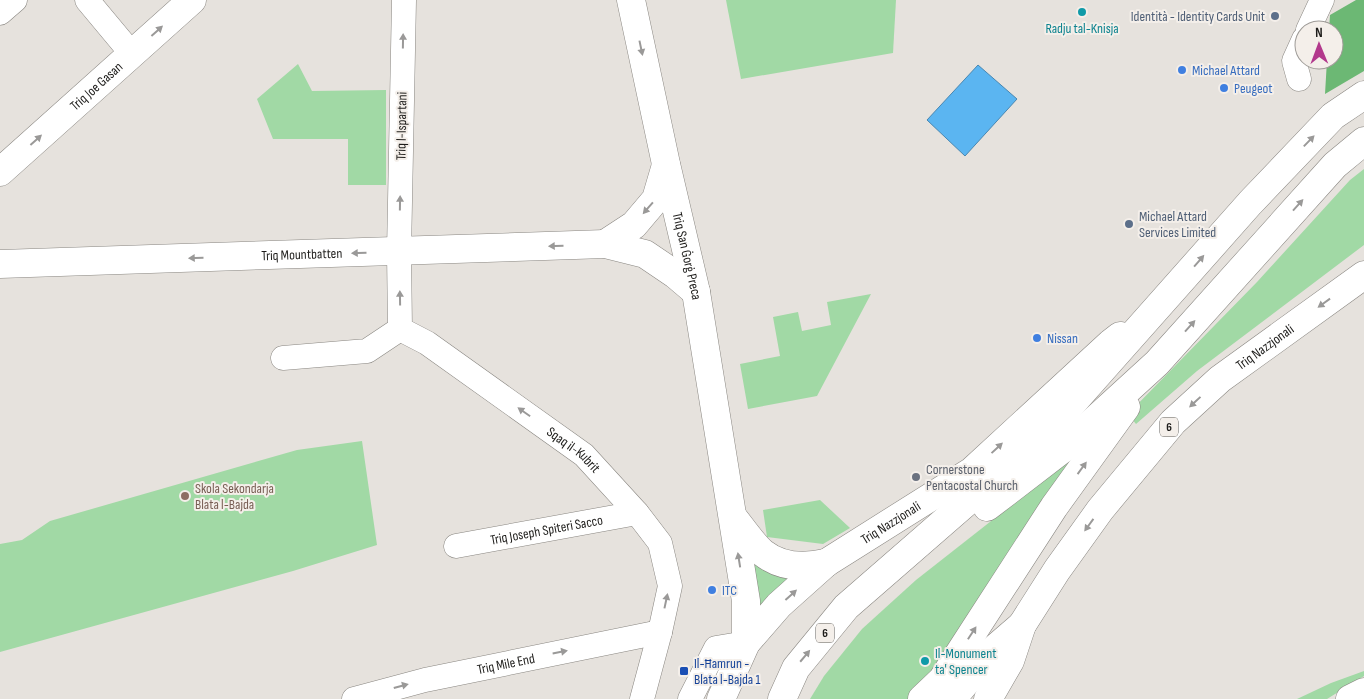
<svg xmlns="http://www.w3.org/2000/svg" width="1364" height="699" font-family="'Sofia Sans Condensed',sans-serif">
<style>
.green{fill:#a1d9a5}
.forest{fill:#6cb874}
.water{fill:#5bb5f1;stroke:#4987b1}
.lines{fill:none;stroke-linecap:round;stroke-linejoin:round}
.minor-casing{stroke:#898681;stroke-width:25}
.tertiary-casing{stroke:#898681;stroke-width:29}
.secondary-casing{stroke:#898681;stroke-width:29}
.trunk-casing{stroke:#898681;stroke-width:29}
.minor{stroke:#fff;stroke-width:24}
.tertiary{stroke:#fff;stroke-width:28}
.secondary{stroke:#fff;stroke-width:28}
.trunk{stroke:#fff;stroke-width:28}
.oneway{fill:#9a9998}
.culture-dot{fill:#0f9aa8;stroke:#f4efea;stroke-width:2}
.service-dot{fill:#5c6f8a;stroke:#f4efea;stroke-width:2}
.shop-dot{fill:#3f7fe0;stroke:#f4efea;stroke-width:2}
.worship-dot{fill:#6b7280;stroke:#f4efea;stroke-width:2}
.education-dot{fill:#8d6e63;stroke:#f4efea;stroke-width:2}
.transit-dot{fill:#1a4fb4;stroke:#f4efea;stroke-width:2}
.labels{text-anchor:middle;stroke-width:4;stroke-linejoin:round;paint-order:stroke}
.shield{fill:#f4efea;stroke:#5e5c59;stroke-width:1}
.shield-label{font-size:12px;font-weight:bold;fill:#1e1d1b}
.service-label{font-size:14px;fill:#4e5e75;stroke:#f4efea;text-anchor:end}
.culture-label{font-size:14px;fill:#0d838f;stroke:#f4efea}
.shop-label{font-size:14px;fill:#366cbe;stroke:#f4efea;text-anchor:start}
.street-label{font-size:14px;fill:#1e1d1b;stroke:#f4efea}
.worship-label{font-size:14px;fill:#5b616d;stroke:#f4efea;text-anchor:start}
.education-label{font-size:14px;fill:#785e54;stroke:#f4efea;text-anchor:start}
.transit-label{font-size:14px;fill:#164399;stroke:#f4efea;text-anchor:start}
</style>
<rect width="100%" height="100%" fill="#e6e2dd"/>
<g class="green">
<polygon points="726,0 896,0 893,53 741,79"/>
<polygon points="298,64 312,91 386,90 386,185 348,185 348,139 273,139 257,99"/>
<polygon points="1364,169 1364,245 1197,371 1136,424 1128,414 1257,282 1350,180"/>
<polygon points="871,294 817,396 748,409 740,364 780,356 773,317 798,312 802,331 831,325 827,302"/>
<polygon points="362,441 377,545 293,571 0,652 0,544 22,540 50,521 297,450"/>
<polygon points="1079,452 947,659 911,699 810,699 824,676 862,629 916,580"/>
<polygon points="820,500 850,528 823,544 767,537 763,510"/>
<polygon points="744,550 789,578 756,613"/>
<polygon points="1364,671 1364,676 1327,699 1297,699 1331,683"/>
</g>
<polygon class="forest" points="1356,0 1364,0 1364,71 1325,94 1327,60 1334,60 1334,30 1329,30 1330,15"/>
<polygon class="water" points="978,65 1017,99 965,156 927,120"/>
<g class="lines">
<defs>
<g id="minor">
<polyline points="87,0 132,54"/>
<path id="s1" d="M404 0 399 252 400 329 427 343 584 455 637 513 660 543 670 586 660 632 642 699"/>
<polyline points="0,13 15,0"/>
<polyline points="1308,30 1322,0"/>
<polyline points="1299,79 1294,61 1304,39"/>
<polyline points="283,358 367,351 400,329"/>
<path id="s2" d="M456 546 637 513"/>
<path id="s3" d="M354 699 425 680 660 632"/>
<polyline points="690,699 716,648 746,643"/>
</g>
<g id="tertiary">
<path id="s4" d="M631 0 666 164 696 292 746 601V643"/>
<path id="s5" d="M0 172 192 0"/>
<polyline points="605,244 634,225 656,199 666,165"/>
<path id="s6" d="M0 264 605 244 645 254 676 275 696 292"/>
<path d="M733 517C741 527 754 546 763 553 782 568 804 568 826 563"/>
<polyline points="1350,699 1364,692"/>
</g>
<g id="secondary">
<path id="s7" d="M721 699 746 643 779 605 826 563 972 471 1111 343 1120 336"/>
</g>
<g id="trunk">
<polyline points="987,507 1064,448 1157,363 1335,165 1364,141"/>
<polyline points="782,699 796,668 846,607 1046,433 1250,203 1333,116 1364,95"/>
<polyline points="922,699 942,680 1054,507 1126,407"/>
<polyline points="952,699 993,650 1022,625"/>
<path id="s8" d="M988 699 1010 661 1022 625 1057 570 1100 510 1173 422 1220 379 1364 275"/>
</g>
</defs>
<use href="#minor" class="minor-casing"/>
<use href="#tertiary" class="tertiary-casing"/>
<use href="#secondary" class="secondary-casing"/>
<use href="#trunk" class="trunk-casing"/>
<use href="#minor" class="minor"/>
<use href="#tertiary" class="tertiary"/>
<use href="#secondary" class="secondary"/>
<use href="#trunk" class="trunk"/>
</g>
<defs><path id="oneway-solid" d="M-6-.8H1V-3.2L6.5 0L1 3.2V.8H-6Z" transform="scale(1.25)"/></defs>
<g class="oneway">
<use href="#oneway-solid" transform="translate(157 31) rotate(-42)"/>
<use href="#oneway-solid" transform="translate(403 41) rotate(-89)"/>
<use href="#oneway-solid" transform="translate(641 48) rotate(78)"/>
<use href="#oneway-solid" transform="translate(36 140) rotate(-42)"/>
<use href="#oneway-solid" transform="translate(1309 141) rotate(-46)"/>
<use href="#oneway-solid" transform="translate(400 203) rotate(-89)"/>
<use href="#oneway-solid" transform="translate(1298 205) rotate(-48)"/>
<use href="#oneway-solid" transform="translate(648 208) rotate(131)"/>
<use href="#oneway-solid" transform="translate(556 246) rotate(178)"/>
<use href="#oneway-solid" transform="translate(359 253) rotate(178)"/>
<use href="#oneway-solid" transform="translate(196 258) rotate(178)"/>
<use href="#oneway-solid" transform="translate(1199 261) rotate(-49)"/>
<use href="#oneway-solid" transform="translate(400 298) rotate(-91)"/>
<use href="#oneway-solid" transform="translate(1324 303) rotate(144)"/>
<use href="#oneway-solid" transform="translate(1190 326) rotate(-48)"/>
<use href="#oneway-solid" transform="translate(1195 402) rotate(137)"/>
<use href="#oneway-solid" transform="translate(524 412) rotate(-145)"/>
<use href="#oneway-solid" transform="translate(997 448) rotate(-43)"/>
<use href="#oneway-solid" transform="translate(1082 468) rotate(-54)"/>
<use href="#oneway-solid" transform="translate(1089 525) rotate(126)"/>
<use href="#oneway-solid" transform="translate(739 560) rotate(-99)"/>
<use href="#oneway-solid" transform="translate(791 595) rotate(-42)"/>
<use href="#oneway-solid" transform="translate(666 601) rotate(-78)"/>
<use href="#oneway-solid" transform="translate(972 633) rotate(-57)"/>
<use href="#oneway-solid" transform="translate(560 652) rotate(-11)"/>
<use href="#oneway-solid" transform="translate(805 656) rotate(-50)"/>
<use href="#oneway-solid" transform="translate(401 686) rotate(-15)"/>
</g>
<g class="culture-dot">
<circle cx="1082" cy="12" r="5"/>
<circle cx="925" cy="661" r="5"/>
</g>
<g class="service-dot">
<circle cx="1275" cy="16" r="5"/>
<circle cx="1129" cy="224" r="5"/>
</g>
<g class="shop-dot">
<circle cx="1182" cy="70" r="5"/>
<circle cx="1224" cy="88" r="5"/>
<circle cx="1037" cy="338" r="5"/>
<circle cx="712" cy="590" r="5"/>
</g>
<circle class="worship-dot" cx="916" cy="477" r="5"/>
<circle class="education-dot" cx="185" cy="496" r="5"/>
<rect class="transit-dot" x="679" y="666" width="10" height="10" rx="2.5"/>
<g class="labels">
<g class="shield">
<rect x="1160" y="417.5" width="18" height="19" rx="4"/>
<rect x="816" y="623.5" width="18" height="19" rx="4"/>
</g>
<g class="shield-label">
<text x="1169" y="431">6</text>
<text x="825" y="637">6</text>
</g>
<g class="service-label">
<text x="1265" y="21">Identità - Identity Cards Unit</text>
<text x="1139" y="221" text-anchor="start">Michael Attard<tspan x="1139" dy="16">Services Limited</tspan></text>
</g>
<g class="culture-label">
<text x="1082" y="33">Radju tal-Knisja</text>
<text x="935" y="658" text-anchor="start">Il-Monument<tspan x="935" dy="16">ta' Spencer</tspan></text>
</g>
<g class="shop-label">
<text x="1192" y="75">Michael Attard</text>
<text x="1234" y="93">Peugeot</text>
<text x="1047" y="343">Nissan</text>
<text x="722" y="595">ITC</text>
</g>
<g class="street-label">
<text dy="5" stroke="none"><textPath href="#s5" startOffset="129">Triq Joe Gasan</textPath></text>
<text transform="translate(401 126) rotate(-89)" y="5">Triq l-Ispartani</text>
<text dy="5" stroke="none"><textPath href="#s6" startOffset="302">Triq Mountbatten</textPath></text>
<text dy="5" stroke="none"><textPath href="#s4" startOffset="262">Triq San Ġorġ Preca</textPath></text>
<text dy="5" stroke="none"><textPath href="#s8" startOffset="454">Triq Nazzjonali</textPath></text>
<text dy="5" stroke="none"><textPath href="#s1" startOffset="541">Sqaq il-Kubrit</textPath></text>
<text dy="5" stroke="none"><textPath href="#s7" startOffset="251">Triq Nazzjonali</textPath></text>
<text dy="5" stroke="none"><textPath href="#s2" startOffset="92">Triq Joseph Spiteri Sacco</textPath></text>
<text dy="5" stroke="none"><textPath href="#s3" startOffset="156">Triq Mile End</textPath></text>
</g>
<g class="worship-label">
<text x="926" y="474">Cornerstone<tspan x="926" dy="16">Pentacostal Church</tspan></text>
</g>
<g class="education-label">
<text x="195" y="493">Skola Sekondarja<tspan x="195" dy="16">Blata l-Bajda</tspan></text>
</g>
<g class="transit-label">
<text x="694" y="668">Il-Ħamrun -<tspan x="694" dy="16">Blata l-Bajda 1</tspan></text>
</g>
</g>
<g transform="translate(1319 45) rotate(359)"><circle r="24" fill="#f4efea" stroke="#9e9b97"/>
<path d="M0-4L9 19L0 12L-9 19Z" fill="#b2388c"/>
<text y="-8" font-size="14" font-weight="bold" text-anchor="middle" fill="#1e1d1b">N</text>
</g>
</svg>
